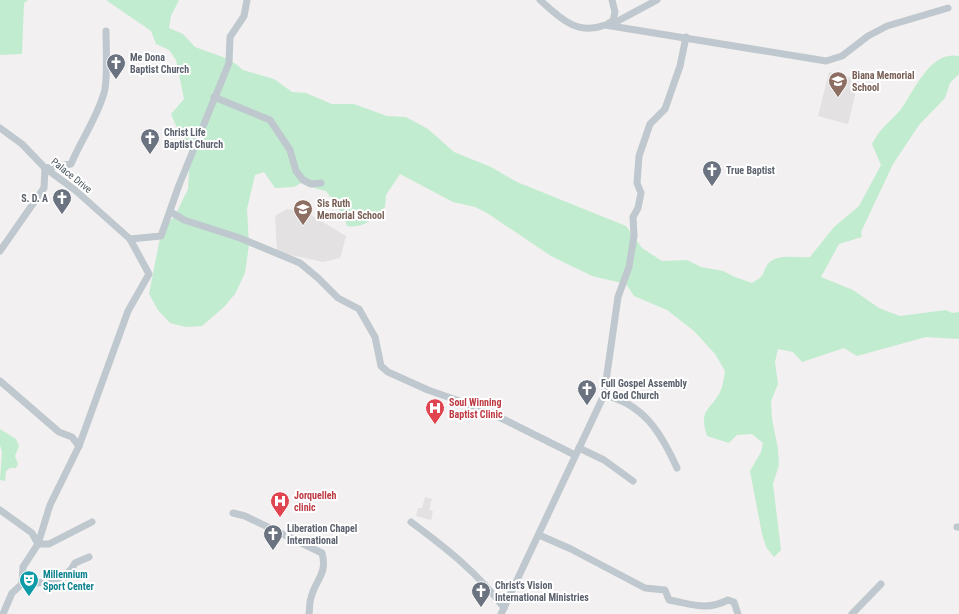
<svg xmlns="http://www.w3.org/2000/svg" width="959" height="614" font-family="'Roboto Condensed',sans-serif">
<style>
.education{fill:#e3e1e1}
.green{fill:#c2eccf}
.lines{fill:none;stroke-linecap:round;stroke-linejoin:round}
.minor{stroke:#bfc8ce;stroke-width:7}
.labels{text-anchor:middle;stroke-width:4;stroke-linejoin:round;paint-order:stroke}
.worship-label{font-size:10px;font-weight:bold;fill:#5b616d;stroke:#fff;text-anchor:start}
.education-label{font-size:10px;font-weight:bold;fill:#785e54;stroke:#fff;text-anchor:start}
.street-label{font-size:10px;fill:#49555c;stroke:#fff}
.health-label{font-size:10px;font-weight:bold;fill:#be3a42;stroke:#fff;text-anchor:start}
.culture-label{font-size:10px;font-weight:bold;fill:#0d838f;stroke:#fff;text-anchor:start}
</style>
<rect width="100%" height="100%" fill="#f2f0f0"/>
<g class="education">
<polygon points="829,72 859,79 848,124 818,116"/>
<polygon points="287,209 306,212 346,236 340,258 323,262 277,252 275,216"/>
<polygon points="425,497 432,499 429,510 433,511 431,520 416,516 418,508 422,508"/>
</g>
<g class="green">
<polygon points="0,0 28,0 24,3 22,54 0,55"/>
<path d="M106 0H179L171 16 169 28 183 34 195 47 223 57 236 64 243 70 274 79 292 92 306 93 332 104H354L387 116 406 117 428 129 454 152 491 167 517 182 626 226 642 248 662 261 687 260 701 267 723 271 735 277 752 283C768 274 760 275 768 264 777 253 796 258 810 257L834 227 859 206 881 165 872 144C875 139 878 133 882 129 888 122 896 116 901 109 915 90 930 50 959 56V74L950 83 945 98 919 125 893 164 861 232 862 237 839 244 821 277 853 290 879 308 900 316 946 310 952 313 959 312V339L926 337 857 356 844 348 802 362 793 352 778 349 775 362 778 384 771 401 772 419 778 449 779 465 773 484 781 550 774 557 766 547 762 534 750 471 761 452 763 443 752 434 737 435 729 443 707 436C698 408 711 411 721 390 723 385 724 377 725 371L715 354 694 331 667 310 634 296 626 284 592 276 551 256 487 213 475 207 453 202 400 174 386 195 385 207C374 218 364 229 347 226L344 216 326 191 314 188 303 182 294 187 275 188 264 172 255 175 247 209 249 245 245 273 235 294 224 307 202 326 186 327 170 323 158 310 149 294 160 238 166 225 175 216 188 189 190 151 184 144 171 114 184 99 176 60 169 50 156 44 151 31Z"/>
<polygon points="0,429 16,439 19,446 15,456 18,464 16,468 10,468 6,471 5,481 0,480 2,452 0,445"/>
</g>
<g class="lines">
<g class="minor">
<path d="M540 0C560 18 577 36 605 25L826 61 842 56 868 36 887 26 948 8"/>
<polyline points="612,0 615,12 613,21"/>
<polyline points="609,23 613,21 616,22 657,0"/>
<polyline points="214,97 270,120 290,150 296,171 303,180 311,184 321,183"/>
<polyline points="0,128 22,144 45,168 75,190 130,239"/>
<polyline points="171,212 184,220 240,238 300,263 318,278 338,298 359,309 375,337 381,366 388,372 428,390 485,410 575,455"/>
<path d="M0 251 44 188 45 168 71 164C81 140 97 118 104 93 108 81 106 46 106 31"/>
<polyline points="0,381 59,432 72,437 79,446"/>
<path d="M604 395C644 404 661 433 677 468"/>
<polyline points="579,448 604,460 633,481"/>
<polyline points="0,510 32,533 38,544 49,544 92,522"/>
<path d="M233 513 245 516 322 553C328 574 315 580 311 598 309 603 310 609 309 614"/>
<path d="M411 522C446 548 477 572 504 608"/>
<polyline points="957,527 959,527"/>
<path d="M539 535 571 549 645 588 665 590 669 600C692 604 706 611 728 600L734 602 738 614"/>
<path d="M22 584C40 583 66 583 75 563L89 557"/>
<polyline points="3,614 12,593 22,584 23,567 38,544 50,505 79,446 128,311 149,274 130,239 161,236 179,185 229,63 230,37 244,16 247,0"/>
<polyline points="501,614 604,395 618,297 629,267 634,236 633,217 638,208 641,193 637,183 639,156 650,124 665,109 680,66 686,37"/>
<polyline points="852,614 881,584"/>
</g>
</g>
<defs>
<symbol id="church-pin" viewBox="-11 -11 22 30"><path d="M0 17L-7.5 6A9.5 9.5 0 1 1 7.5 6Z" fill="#6b7280" stroke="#fff"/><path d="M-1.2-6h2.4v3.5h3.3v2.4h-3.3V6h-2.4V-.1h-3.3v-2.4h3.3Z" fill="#fff"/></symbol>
<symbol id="school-pin" viewBox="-11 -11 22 30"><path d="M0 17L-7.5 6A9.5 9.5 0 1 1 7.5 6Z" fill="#8d6e63" stroke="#fff"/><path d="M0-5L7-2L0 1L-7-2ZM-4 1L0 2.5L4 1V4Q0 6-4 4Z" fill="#fff"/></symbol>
<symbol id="hospital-pin" viewBox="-11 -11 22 30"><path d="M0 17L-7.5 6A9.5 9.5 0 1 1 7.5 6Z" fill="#e0444e" stroke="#fff"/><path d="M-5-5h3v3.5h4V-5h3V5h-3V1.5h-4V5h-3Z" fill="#fff"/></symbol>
<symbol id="theatre-pin" viewBox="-11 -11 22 30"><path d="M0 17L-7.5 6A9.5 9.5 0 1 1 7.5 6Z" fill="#0f9aa8" stroke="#fff"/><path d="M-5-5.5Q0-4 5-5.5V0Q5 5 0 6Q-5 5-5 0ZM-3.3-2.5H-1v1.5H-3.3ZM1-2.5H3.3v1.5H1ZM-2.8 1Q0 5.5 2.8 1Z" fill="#fff"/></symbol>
</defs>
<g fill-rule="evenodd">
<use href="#church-pin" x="105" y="52" width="22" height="30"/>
<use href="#school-pin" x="827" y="70" width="22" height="30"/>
<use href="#church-pin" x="139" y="127" width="22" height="30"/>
<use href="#church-pin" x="701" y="159" width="22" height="30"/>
<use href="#church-pin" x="51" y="187" width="22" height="30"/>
<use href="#school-pin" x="292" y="198" width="22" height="30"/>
<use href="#church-pin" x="576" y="378" width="22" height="30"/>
<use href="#hospital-pin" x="424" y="397" width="22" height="30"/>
<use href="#hospital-pin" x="269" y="490" width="22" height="30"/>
<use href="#church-pin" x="262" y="523" width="22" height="30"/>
<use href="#theatre-pin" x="18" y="569" width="22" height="30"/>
<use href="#church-pin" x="470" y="580" width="22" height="30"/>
</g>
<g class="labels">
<g class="worship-label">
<text x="130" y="61">Me Dona<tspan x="130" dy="12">Baptist Church</tspan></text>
<text x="164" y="136">Christ Life<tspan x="164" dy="12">Baptist Church</tspan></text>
<text x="726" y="174">True Baptist</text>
<text x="48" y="202" text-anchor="end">S. D. A</text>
<text x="601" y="387">Full Gospel Assembly<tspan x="601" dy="12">Of God Church</tspan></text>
<text x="287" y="532">Liberation Chapel<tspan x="287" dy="12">International</tspan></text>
<text x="495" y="589">Christ's Vision<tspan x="495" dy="12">International Ministries</tspan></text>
</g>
<g class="education-label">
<text x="852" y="79">Biana Memorial<tspan x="852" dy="12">School</tspan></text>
<text x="317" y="207">Sis Ruth<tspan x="317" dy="12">Memorial School</tspan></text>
</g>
<g class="street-label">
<text transform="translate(72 175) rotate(39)" y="4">Palace Drive</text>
</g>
<g class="health-label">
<text x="449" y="406">Soul Winning<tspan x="449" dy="12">Baptist Clinic</tspan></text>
<text x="294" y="499">Jorquelleh<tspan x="294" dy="12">clinic</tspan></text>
</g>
<g class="culture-label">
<text x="43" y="578">Millennium<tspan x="43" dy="12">Sport Center</tspan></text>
</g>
</g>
</svg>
